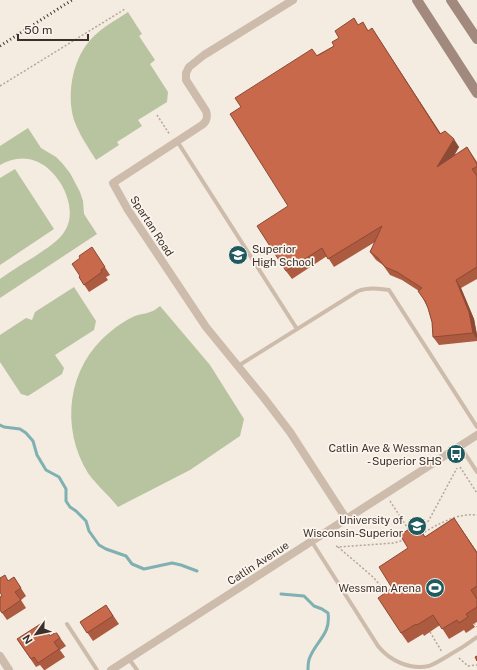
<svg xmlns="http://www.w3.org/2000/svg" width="477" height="670" font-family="'Public Sans',sans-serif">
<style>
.grass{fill:#b8c4a0}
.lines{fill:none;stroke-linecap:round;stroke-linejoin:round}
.stream{stroke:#7fb0b2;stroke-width:3}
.path{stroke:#b9a596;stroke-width:1.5;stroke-dasharray:2 2;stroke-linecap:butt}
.service{stroke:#cdbbac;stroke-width:4}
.minor{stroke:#cdbbac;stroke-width:8}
.secondary{stroke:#a18a7d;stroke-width:10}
.rail{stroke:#3b302b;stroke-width:3;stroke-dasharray:1 3;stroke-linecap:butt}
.wall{fill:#ac5a40}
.shaded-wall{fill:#8c4a34}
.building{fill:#c8694b;stroke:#8c4a34}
.labels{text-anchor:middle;stroke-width:3.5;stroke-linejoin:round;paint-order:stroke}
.street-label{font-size:11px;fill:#3b302b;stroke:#fbf5ee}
.poi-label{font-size:11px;fill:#3b302b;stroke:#fbf5ee;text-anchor:end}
</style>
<rect width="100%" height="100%" fill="#f4ebe1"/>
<g class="grass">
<path d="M128 12 142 34 139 36 155 60 150 64 168 92 167 102 138 120 142 126 117 142 119 145 96 160C88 147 79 134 74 120 66 93 73 57 93 37 103 27 116 20 128 12Z"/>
<path d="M28 128 41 148 56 157 62 163 70 173 80 192 83 201 84 214 97 234 0 298V279C11 271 22 264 34 257 45 249 59 242 66 229 78 207 60 172 38 162 25 156 12 158 0 165V146Z"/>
<polygon points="15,169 54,229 0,265 0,178"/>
<polygon points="74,287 96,321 94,330 55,355 64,368 62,374 28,396 21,394 0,362 0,335 26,318 32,320 35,312"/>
<path d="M160 306 210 365 244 419 240 436 190 470 118 507C109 495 97 486 88 473 60 427 67 367 110 332 117 326 126 320 135 316 140 314 145 314 150 312 154 311 157 308 160 306Z"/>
</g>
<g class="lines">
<g class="stream">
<polyline points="0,425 4,427 20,429 26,433 33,441 37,455 46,470 59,477 66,489 66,501 70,507 76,511 86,521 89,531 99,545 106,549 126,556 132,564 144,569 172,563 181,565 197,571"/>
<path d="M281 594 304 596 314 606 322 609 328 613C331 634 317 640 310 657 308 661 308 666 308 670"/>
</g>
<g class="path">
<polyline points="0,86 125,9"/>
<polyline points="157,115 170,135"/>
<polyline points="460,467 477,493"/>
<polyline points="390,501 409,530"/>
<polyline points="420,531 429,520 457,468"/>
<path d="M421 534C439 524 456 513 477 515"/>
<polyline points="336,546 338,547 394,543 404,540"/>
<polyline points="338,547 358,564 374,578 386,592"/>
<polyline points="474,623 477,627"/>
<polyline points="430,632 442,652"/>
<polyline points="459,658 468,666 477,665"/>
</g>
<g class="service">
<polyline points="177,141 297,329"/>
<path d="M238 366 358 291C368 287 378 288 389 290L477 427"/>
<polyline points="460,446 477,472"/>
<path d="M312 542 378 646C390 661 410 670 429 666 437 663 444 658 451 654 460 649 469 643 477 637"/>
<polyline points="67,624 97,670"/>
<polyline points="129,659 137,670"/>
</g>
<g class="minor">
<path d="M293 0 204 55 189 67 186 73V80L206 111C208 117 207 121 202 125L113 183 128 210 206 327 264 398 290 432 347 520"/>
<polyline points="0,656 9,670"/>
<polyline points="111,670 477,435"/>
</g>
<g class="secondary">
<polyline points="417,0 477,93"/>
<polyline points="451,0 477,39"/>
</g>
<polyline class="rail" points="0,46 72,0"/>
</g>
<g class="wall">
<polygon points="359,25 369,31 372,28 441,134 459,147 454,156 467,147 477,162 477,279 461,288 474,319 477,335 477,341 439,345 433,337 432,322 428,308 419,291 402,280 390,275 383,265 376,260 370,252 375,242 334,267 327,256 292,279 286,271 288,206 317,55 334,46"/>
<polygon points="97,255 110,275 106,277 108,280 89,292 79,277"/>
<polygon points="454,518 477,552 477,622 473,624 475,627 466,633 464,630 449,639 440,625 424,636 423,634 408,643 401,633 392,588 408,548"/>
<polygon points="14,577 26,596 21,600 26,608 7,620 0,610 2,596 8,581"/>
<polygon points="106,605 119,624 93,641 80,622"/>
<polygon points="56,632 66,646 60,650 65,657 45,670 44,670 40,665 36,667 17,639 51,636"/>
</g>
<g class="shaded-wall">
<polygon points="372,28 377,36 446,142 440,134"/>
<polygon points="454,139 459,147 442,175 437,167"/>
<polygon points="456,280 461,288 474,319 477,335 477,339 473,333"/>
<polygon points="454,518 477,552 477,553"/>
</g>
<g class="building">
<polygon points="354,18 358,25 363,22 368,31 372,28 440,134 445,131 454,139 437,167 467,147 477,164 477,167 472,169 477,176 477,267 456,280 469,312 473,333 433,337 432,322 428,308 425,301 418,291 422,288 397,272 385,267 378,258 370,252 382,226 328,259 322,248 286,271 257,226 288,206 230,114 241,107 235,98 312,49 317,56 334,46 332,42 339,38 335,31"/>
<polygon points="92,247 105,267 101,270 102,272 84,285 79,277 80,276 72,264 80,258 79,256"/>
<polygon points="454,518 477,553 477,586 471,590 477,599 477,607 466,614 468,617 459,623 457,620 442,629 433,615 417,625 416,624 401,633 378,598 392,588 379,567 408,548 400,535 417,524 425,537"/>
<polygon points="5,575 8,581 14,577 21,588 15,592 21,600 2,613 0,610 0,597 2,596 0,592 0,578"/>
<polygon points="106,605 113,616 87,633 80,622"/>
<polygon points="42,623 50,636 56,632 60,638 54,642 59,649 38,663 34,657 31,659 17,639"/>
<polygon points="477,656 477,661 475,657"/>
</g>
<defs>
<symbol id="school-disc" viewBox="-11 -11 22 22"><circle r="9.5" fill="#1f5a5e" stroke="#fbf5ee"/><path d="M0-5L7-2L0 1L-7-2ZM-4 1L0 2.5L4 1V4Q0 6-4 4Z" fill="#fff"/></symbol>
<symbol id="bus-disc" viewBox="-11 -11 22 22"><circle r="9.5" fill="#1f5a5e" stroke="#fbf5ee"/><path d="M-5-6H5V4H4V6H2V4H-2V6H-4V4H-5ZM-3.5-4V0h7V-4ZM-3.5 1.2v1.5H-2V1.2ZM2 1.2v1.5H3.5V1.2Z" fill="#fff"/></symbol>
<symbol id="university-disc" viewBox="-11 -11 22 22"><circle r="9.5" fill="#1f5a5e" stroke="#fbf5ee"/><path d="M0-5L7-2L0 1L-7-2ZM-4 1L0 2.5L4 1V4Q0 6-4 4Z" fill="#fff"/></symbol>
<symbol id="stadium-disc" viewBox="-11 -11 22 22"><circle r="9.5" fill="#1f5a5e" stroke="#fbf5ee"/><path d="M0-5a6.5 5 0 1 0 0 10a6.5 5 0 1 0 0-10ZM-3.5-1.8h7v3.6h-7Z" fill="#fff"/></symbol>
</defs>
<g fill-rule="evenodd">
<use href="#school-disc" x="227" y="244" width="22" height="22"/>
<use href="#bus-disc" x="445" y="443" width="22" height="22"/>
<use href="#university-disc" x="406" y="515" width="22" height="22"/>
<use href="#stadium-disc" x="424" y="577" width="22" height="22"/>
</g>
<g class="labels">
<g class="street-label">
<text transform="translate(152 226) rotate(57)" y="4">Spartan Road</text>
<text transform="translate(258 563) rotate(-33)" y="4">Catlin Avenue</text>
</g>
<g class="poi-label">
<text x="252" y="253" text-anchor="start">Superior<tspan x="252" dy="13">High School</tspan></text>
<text x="442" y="452">Catlin Ave &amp; Wessman<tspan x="442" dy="13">- Superior SHS</tspan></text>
<text x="403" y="524">University of<tspan x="403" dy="13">Wisconsin-Superior</tspan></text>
<text x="421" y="592">Wessman Arena</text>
</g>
</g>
<g transform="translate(36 634) rotate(237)" stroke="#fbf5ee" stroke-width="3" paint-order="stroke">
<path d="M0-3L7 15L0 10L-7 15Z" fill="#3b302b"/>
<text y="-6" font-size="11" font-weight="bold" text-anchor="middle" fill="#3b302b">N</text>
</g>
<path d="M18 34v6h70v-6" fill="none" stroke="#3b302b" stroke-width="2"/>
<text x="24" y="34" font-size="12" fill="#3b302b" stroke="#fbf5ee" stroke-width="3" paint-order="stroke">50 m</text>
</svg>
